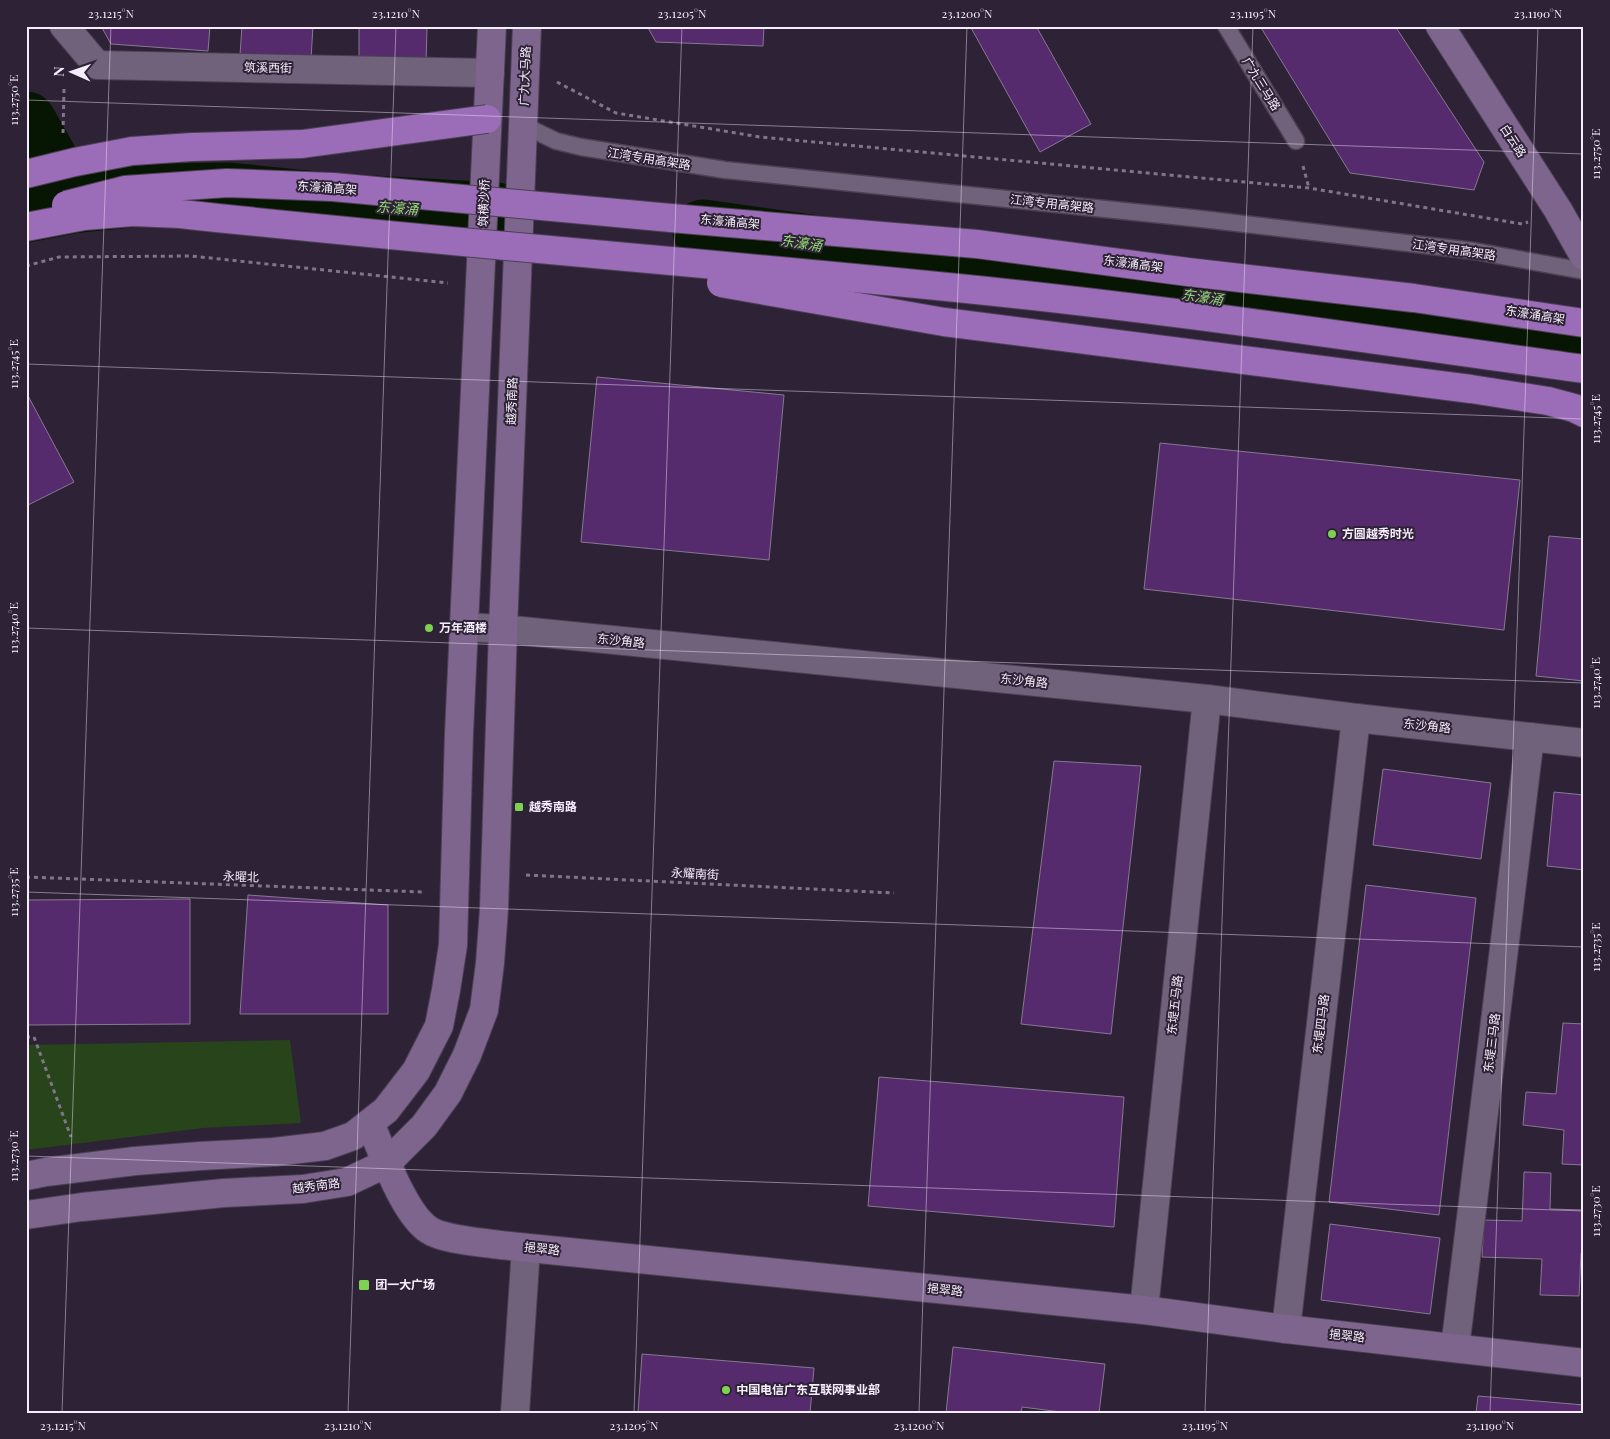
<svg xmlns="http://www.w3.org/2000/svg" width="1610" height="1439" font-family="'Playfair Display','Noto Sans SC',serif">
<style>
.green{fill:#28441b}
.lines{fill:none;stroke-linecap:round;stroke-linejoin:round}
.river{stroke:#071602;stroke-width:61}
.building{fill:#562b6d;stroke:#877891}
.lane-casing{stroke:#4c4053;stroke-width:19}
.street-casing{stroke:#4c4053;stroke-width:30}
.secondary-casing{stroke:#4c4053;stroke-width:30}
.highway-casing{stroke:#4c4053;stroke-width:30}
.path{stroke:#817688;stroke-width:3;stroke-dasharray:4 4;stroke-linecap:butt}
.lane{stroke:#70627a;stroke-width:16}
.street{stroke:#70627a;stroke-width:28}
.secondary{stroke:#7d658d;stroke-width:28}
.highway{stroke:#9b6cb8;stroke-width:28}
.highway-bridge-casing{stroke:#4c4053;stroke-width:30;stroke-linecap:butt}
.highway-bridge{stroke:#9b6cb8;stroke-width:28}
.ticks{fill:none;stroke:#f6edfc;stroke-width:1;stroke-opacity:0.45}
.poi-dot{fill:#7ed153;stroke:#2e2236;stroke-width:2}
.labels{text-anchor:middle;stroke-width:4;stroke-linejoin:round;paint-order:stroke}
.street-label{font-size:12px;fill:#f6edfc;stroke:#2e2236}
.poi-label{font-size:12px;font-weight:bold;fill:#f6edfc;stroke:#2e2236;text-anchor:start}
.water-label{font-size:14px;font-style:italic;fill:#93d673;stroke:#2e2236}
.neatline{fill:none;stroke:#f6edfc;stroke-width:2}
.ticks-label{font-size:12px;text-anchor:middle;fill:#f6edfc}
</style>
<rect width="100%" height="100%" fill="#2e2236"/>
<polygon class="green" points="290,1040 301,1123 203,1128 26,1150 26,1045"/>
<g class="lines">
<g class="river">
<polyline points="26,122 72,203"/>
<polyline points="26,212 72,203 161,194 229,193 337,204 497,213"/>
<polyline points="703,230 976,268 1340,315 1572,349"/>
</g>
</g>
<g class="building">
<polygon points="101,26 210,26 208,51 111,44"/>
<polygon points="242,26 313,26 311,59 240,55"/>
<polygon points="359,26 427,26 426,65 359,64"/>
<polygon points="647,26 764,26 763,46 656,42"/>
<polygon points="970,26 1036,26 1091,124 1040,152"/>
<polygon points="1260,26 1395,26 1484,162 1474,190 1350,173"/>
<polygon points="597,377 784,395 769,560 581,542"/>
<polygon points="26,392 74,482 26,506"/>
<polygon points="1160,443 1520,480 1504,630 1144,589"/>
<polygon points="1549,536 1584,539 1584,681 1536,676"/>
<polygon points="1054,761 1141,766 1111,1034 1021,1024"/>
<polygon points="1383,769 1491,783 1481,859 1373,845"/>
<polygon points="1554,792 1584,795 1584,870 1547,866"/>
<polygon points="1366,885 1476,898 1439,1215 1329,1202"/>
<polygon points="248,895 388,905 388,1014 240,1014"/>
<polygon points="190,899 190,1024 26,1025 26,900"/>
<polygon points="1563,1023 1584,1024 1584,1165 1562,1164 1564,1130 1523,1125 1526,1092 1556,1094"/>
<polygon points="879,1077 1124,1097 1114,1227 868,1206"/>
<polygon points="1524,1172 1551,1173 1550,1209 1584,1210 1584,1253 1581,1253 1579,1296 1540,1295 1542,1259 1482,1257 1484,1220 1522,1221"/>
<polygon points="1330,1224 1440,1238 1430,1314 1321,1300"/>
<polygon points="953,1347 1105,1364 1099,1413 1069,1413 1022,1407 1021,1413 946,1413"/>
<polygon points="642,1354 814,1368 810,1413 638,1413"/>
<polygon points="1478,1396 1584,1405 1584,1413 1476,1413"/>
</g>
<g class="lines">
<defs>
<g id="lane">
<polyline points="1226,26 1296,141"/>
<polyline points="523,125 556,141 581,147 725,170 1202,219 1474,251 1584,271"/>
</g>
<g id="street">
<polyline points="64,26 97,65 490,73"/>
<polyline points="464,627 503,629 1207,699 1356,718 1584,743"/>
<polyline points="1144,1310 1207,699"/>
<polyline points="1286,1329 1356,718"/>
<polyline points="1455,1348 1530,737"/>
<polyline points="515,1413 526,1248"/>
</g>
<g id="secondary">
<polyline points="1440,26 1558,210 1584,256"/>
<path d="M370 1123C382 1151 404 1214 429 1230 444 1240 481 1242 500 1245L1144 1310 1286 1329 1584 1363"/>
<polyline points="26,1176 46,1172 135,1161 200,1156 274,1152 325,1146 353,1136 386,1110 416,1071 439,1026 446,990 453,945 459,733 492,26"/>
<polyline points="26,1215 82,1207 224,1193 303,1189 347,1182 387,1163 424,1126 448,1093 467,1055 484,1010 490,963 494,909 503,629 527,26"/>
</g>
<g id="highway">
<polyline points="671,218 977,244 1188,272 1414,298 1584,323"/>
<polyline points="1548,401 1574,408 1584,413"/>
</g>
</defs>
<use href="#lane" class="lane-casing"/>
<use href="#street" class="street-casing"/>
<use href="#secondary" class="secondary-casing"/>
<use href="#highway" class="highway-casing"/>
<g class="path">
<polyline points="557,82 616,113 760,137 1309,188 1522,224 1528,222"/>
<polyline points="63,133 64,89"/>
<polyline points="1303,166 1309,188"/>
<polyline points="26,266 59,257 191,256 448,283"/>
<polyline points="526,875 894,893"/>
<polyline points="26,877 423,892"/>
<polyline points="26,1037 34,1037 71,1137"/>
</g>
<use href="#lane" class="lane"/>
<use href="#street" class="street"/>
<use href="#secondary" class="secondary"/>
<use href="#highway" class="highway"/>
<defs>
<g id="highway-bridge">
<polyline points="26,174 75,162 132,151 192,147 302,144 487,119"/>
<polyline points="66,205 125,190 227,183 333,187 671,218"/>
<path d="M26 227 84 216 133 212 180 214C439 242 698 262 957 288 1167 309 1375 340 1584 369"/>
<polyline points="721,283 944,322 1471,389 1548,401"/>
</g>
</defs>
<use href="#highway-bridge" class="highway-bridge-casing"/>
<use href="#highway-bridge" class="highway-bridge"/>
</g>
<path class="ticks" d="M26 100 1584 154M26 364 1584 419M26 628 1584 683M26 892 1584 947M26 1156 1584 1211M62 1413 111 26M348 1413 396 26M634 1413 682 26M919 1413 967 26M1205 1413 1253 26M1490 1413 1538 26"/>
<g class="poi-dot">
<circle cx="1332" cy="534" r="5"/>
<circle cx="429" cy="628" r="5"/>
<rect x="514" y="802" width="10" height="10" rx="2.5"/>
<rect x="358" y="1279" width="12" height="12" rx="2.5"/>
<circle cx="726" cy="1390" r="5"/>
</g>
<g class="labels">
<g class="street-label">
<text transform="translate(268 68) rotate(1)" y="4">筑溪西街</text>
<text transform="translate(525 76) rotate(-88)" y="4">广九大马路</text>
<text transform="translate(1261 84) rotate(58)" y="4">广九三马路</text>
<text transform="translate(1513 141) rotate(57)" y="4">白云路</text>
<text transform="translate(649 159) rotate(9)" y="4">江湾专用高架路</text>
<text transform="translate(327 188) rotate(4)" y="4">东濠涌高架</text>
<text transform="translate(484 203) rotate(-88)" y="4">筑横沙桥</text>
<text transform="translate(1052 204) rotate(6)" y="4">江湾专用高架路</text>
<text transform="translate(730 222) rotate(5)" y="4">东濠涌高架</text>
<text transform="translate(1454 250) rotate(8)" y="4">江湾专用高架路</text>
<text transform="translate(1133 264) rotate(7)" y="4">东濠涌高架</text>
<text transform="translate(1535 315) rotate(9)" y="4">东濠涌高架</text>
<text transform="translate(512 401) rotate(-88)" y="4">越秀南路</text>
<text transform="translate(621 641) rotate(6)" y="4">东沙角路</text>
<text transform="translate(1024 681) rotate(6)" y="4">东沙角路</text>
<text transform="translate(1427 726) rotate(6)" y="4">东沙角路</text>
<text transform="translate(695 874) rotate(3)" y="4">永耀南街</text>
<text transform="translate(241 877) rotate(2)" y="4">永曜北</text>
<text transform="translate(1175 1005) rotate(-84)" y="4">东堤五马路</text>
<text transform="translate(1321 1024) rotate(-83)" y="4">东堤四马路</text>
<text transform="translate(1492 1043) rotate(-83)" y="4">东堤三马路</text>
<text transform="translate(316 1186) rotate(-7)" y="4">越秀南路</text>
<text transform="translate(542 1249) rotate(6)" y="4">挹翠路</text>
<text transform="translate(945 1290) rotate(6)" y="4">挹翠路</text>
<text transform="translate(1347 1336) rotate(6)" y="4">挹翠路</text>
</g>
<g class="poi-label">
<text x="1342" y="538">方圆越秀时光</text>
<text x="439" y="632">万年酒楼</text>
<text x="529" y="811">越秀南路</text>
<text x="375" y="1289">团一大广场</text>
<text x="736" y="1394">中国电信广东互联网事业部</text>
</g>
<g class="water-label">
<text transform="translate(397 208) rotate(4)" y="5">东濠涌</text>
<text transform="translate(801 243) rotate(8)" y="5">东濠涌</text>
<text transform="translate(1202 297) rotate(8)" y="5">东濠涌</text>
</g>
</g>
<rect width="1610" height="1439" fill="none" stroke="#2e2236" stroke-width="55"/>
<g transform="translate(72 72) rotate(272)" stroke="#2e2236" stroke-width="4" paint-order="stroke">
<path d="M0-4L9 19L0 12L-9 19Z" fill="#f6edfc"/>
<text y="-8" font-size="14" font-weight="bold" text-anchor="middle" fill="#f6edfc">N</text>
</g>
<rect x="28" y="28" width="1554" height="1384" class="neatline"/>
<g class="ticks-label">
<text x="111" y="18">23.1215°N</text>
<text x="396" y="18">23.1210°N</text>
<text x="682" y="18">23.1205°N</text>
<text x="967" y="18">23.1200°N</text>
<text x="1253" y="18">23.1195°N</text>
<text x="1538" y="18">23.1190°N</text>
<text transform="translate(14 100) rotate(-90)" y="4">113.2750°E</text>
<text transform="translate(1596 154) rotate(-90)" y="4">113.2750°E</text>
<text transform="translate(14 364) rotate(-90)" y="4">113.2745°E</text>
<text transform="translate(1596 419) rotate(-90)" y="4">113.2745°E</text>
<text transform="translate(14 628) rotate(-90)" y="4">113.2740°E</text>
<text transform="translate(1596 683) rotate(-90)" y="4">113.2740°E</text>
<text transform="translate(14 892) rotate(-90)" y="4">113.2735°E</text>
<text transform="translate(1596 947) rotate(-90)" y="4">113.2735°E</text>
<text transform="translate(14 1156) rotate(-90)" y="4">113.2730°E</text>
<text transform="translate(1596 1211) rotate(-90)" y="4">113.2730°E</text>
<text x="63" y="1430">23.1215°N</text>
<text x="348" y="1430">23.1210°N</text>
<text x="634" y="1430">23.1205°N</text>
<text x="919" y="1430">23.1200°N</text>
<text x="1205" y="1430">23.1195°N</text>
<text x="1490" y="1430">23.1190°N</text>
</g>
</svg>
